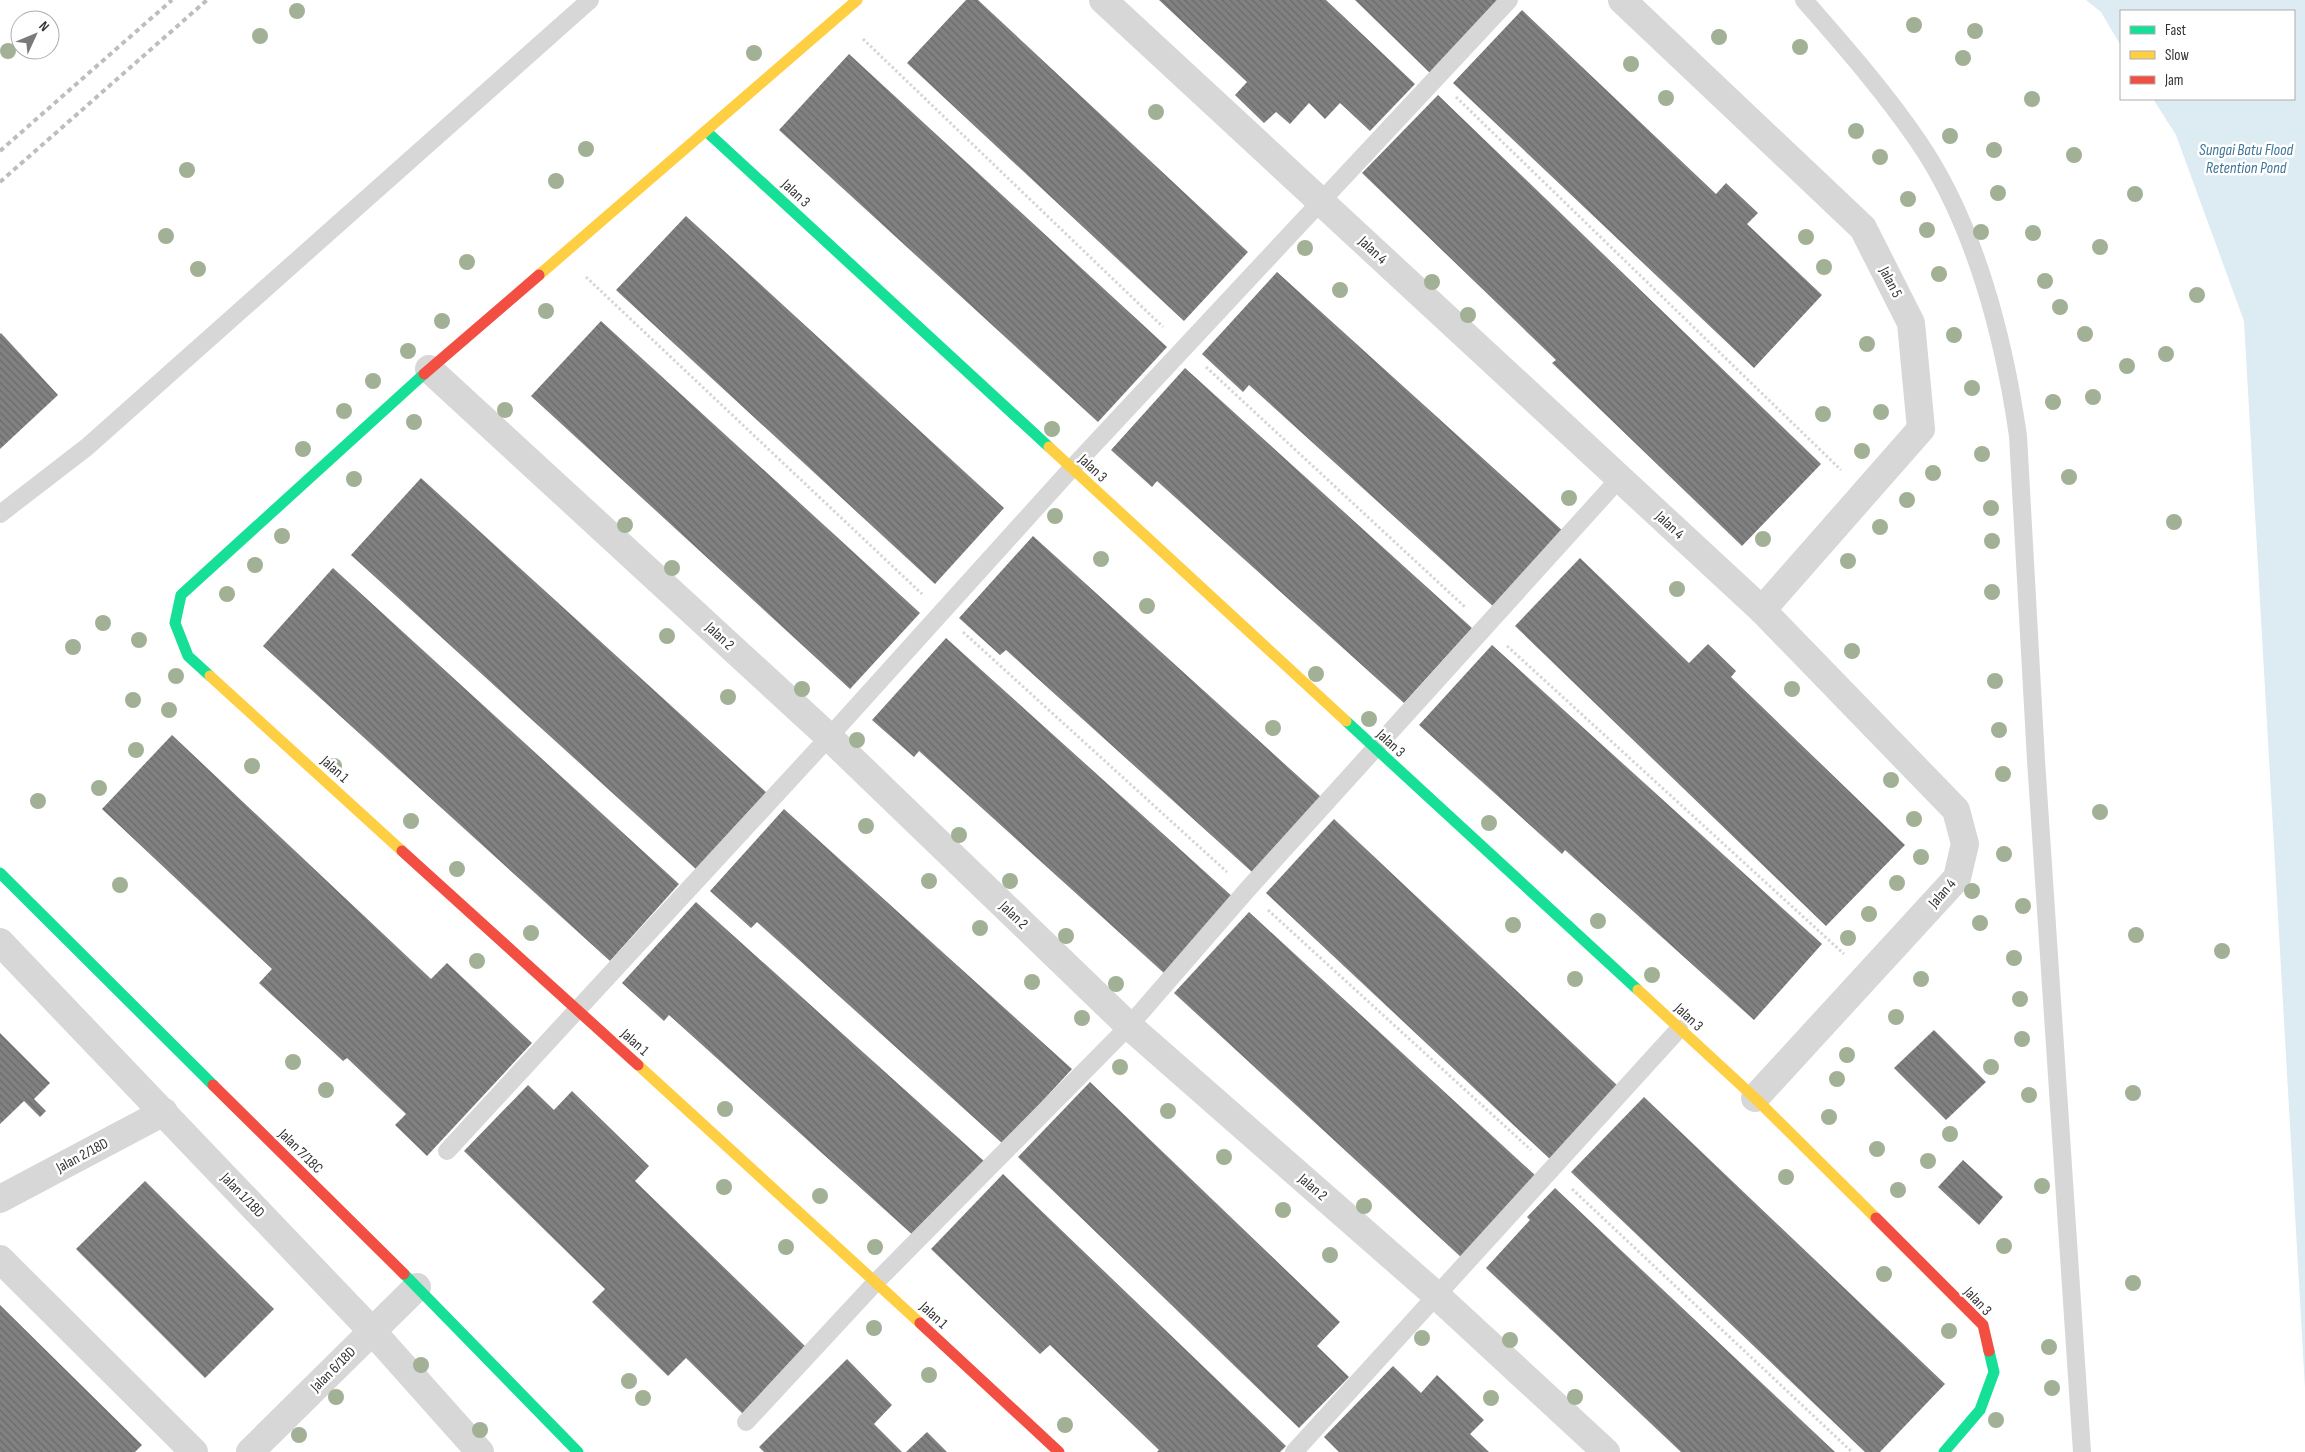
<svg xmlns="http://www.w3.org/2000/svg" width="2305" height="1452" font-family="'Sofia Sans Condensed',sans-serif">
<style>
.water{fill:#ddebf3}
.building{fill:url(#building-back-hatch)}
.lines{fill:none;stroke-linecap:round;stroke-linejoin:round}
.path{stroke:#d6d6d6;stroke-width:3;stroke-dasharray:2.5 2.5;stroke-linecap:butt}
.lane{stroke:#d7d7d7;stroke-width:18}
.street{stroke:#d7d7d7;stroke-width:28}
.fast{stroke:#16e098;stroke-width:11}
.slow{stroke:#ffcf43;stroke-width:11}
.jam{stroke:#f24e42;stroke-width:11}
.rail{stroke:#bebebe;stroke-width:4;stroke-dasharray:5 4;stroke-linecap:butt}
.tree{fill:#a2b095}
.labels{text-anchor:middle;stroke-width:5;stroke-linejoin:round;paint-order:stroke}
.street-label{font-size:15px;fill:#333;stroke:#fff}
.water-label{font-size:16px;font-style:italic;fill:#3f7597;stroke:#fff}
</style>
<defs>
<pattern id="building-back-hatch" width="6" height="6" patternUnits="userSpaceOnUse" patternTransform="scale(1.25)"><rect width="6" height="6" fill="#818181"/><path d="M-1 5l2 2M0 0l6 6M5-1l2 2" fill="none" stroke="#6a6a6a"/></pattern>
</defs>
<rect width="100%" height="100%" fill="#fff"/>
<polygon class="water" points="2086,0 2305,0 2305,1388 2244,321 2176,135 2153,99 2294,99 2294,11 2121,11 2121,46 2101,12"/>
<g class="building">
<polygon points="966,0 978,0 1248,252 1184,321 907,63"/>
<polygon points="1159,0 1326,0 1415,84 1370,131 1340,103 1325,119 1309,103 1290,124 1276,112 1264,123 1235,95 1247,82"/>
<polygon points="1355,0 1501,0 1430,73"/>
<polygon points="1522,10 1716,194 1726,183 1758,213 1747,224 1822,295 1754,368 1453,83"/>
<polygon points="849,54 1167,347 1098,422 779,130"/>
<polygon points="1438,95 1821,464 1742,546 1552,363 1556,360 1362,173"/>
<polygon points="686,216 1004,508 935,584 616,290"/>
<polygon points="1277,272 1564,532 1495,608 1249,385 1243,392 1202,354"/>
<polygon points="601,321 920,613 850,689 531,396"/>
<polygon points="1,333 58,395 0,449 0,334"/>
<polygon points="1185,368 1472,628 1404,703 1157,481 1152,487 1111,450"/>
<polygon points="421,478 767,793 697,870 351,555"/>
<polygon points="1033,536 1321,797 1252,872 1006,650 1000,655 959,618"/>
<polygon points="1580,558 1689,663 1708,644 1736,671 1731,677 1905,845 1826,926 1515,626"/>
<polygon points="333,568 679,884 610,961 263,646"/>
<polygon points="946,638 1234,898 1165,974 919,751 914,757 872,720"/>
<polygon points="1492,645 1822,944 1754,1020 1565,850 1562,854 1419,725"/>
<polygon points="172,735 431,979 447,963 532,1043 427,1156 395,1125 406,1114 347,1058 343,1061 259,983 272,969 102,809"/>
<polygon points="784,809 1072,1069 1003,1144 757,922 751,928 710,891"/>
<polygon points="1334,819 1620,1088 1552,1161 1266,893"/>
<polygon points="696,902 984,1161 915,1237 669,1015 664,1021 622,983"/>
<polygon points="1249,912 1537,1177 1462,1258 1174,993"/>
<polygon points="1934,1030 1986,1082 1946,1120 1894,1068"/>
<polygon points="0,1033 50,1083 34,1099 46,1111 40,1117 24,1101 0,1124"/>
<polygon points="1090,1082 1340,1322 1317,1346 1349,1377 1299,1428 1018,1157"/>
<polygon points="528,1085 554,1110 572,1091 649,1166 635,1181 809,1350 745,1416 686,1358 668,1376 592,1302 605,1289 464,1151"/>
<polygon points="1644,1097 1945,1384 1880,1452 1865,1452 1571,1172"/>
<polygon points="1963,1160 2003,1197 1979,1225 1938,1187"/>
<polygon points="1003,1174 1286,1446 1280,1452 1157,1452 1159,1450 1050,1345 1040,1354 931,1249"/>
<polygon points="145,1181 274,1309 205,1378 76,1249"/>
<polygon points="1555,1188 1835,1452 1681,1452 1486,1268 1530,1220 1527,1217"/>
<polygon points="0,1305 142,1445 135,1452 0,1452"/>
<polygon points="847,1359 892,1405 874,1424 902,1452 764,1452 759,1447"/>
<polygon points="1393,1366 1421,1393 1437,1375 1484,1420 1470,1434 1489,1452 1339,1452 1324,1437"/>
<polygon points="927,1432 947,1452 906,1452"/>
</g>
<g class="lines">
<g class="path">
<polyline points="863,39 1163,327"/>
<polyline points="1456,97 1841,470"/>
<polyline points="586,277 922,594"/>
<polyline points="1206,367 1466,608"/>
<polyline points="963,632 1227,872"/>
<polyline points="1507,646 1844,954"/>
<polyline points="1268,910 1531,1150"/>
<polyline points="1572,1189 1852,1452"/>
</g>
<g class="lane">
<path d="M1804 0C1844 46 1884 91 1918 141 1975 224 2004 338 2018 436L2036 760 2082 1452"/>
<polyline points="0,514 87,447 590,0"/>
<polyline points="447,1151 829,737 1072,468 1509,0"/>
<polyline points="746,1422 876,1282 1129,1026 1247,890 1619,479"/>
<polyline points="1294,1452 1679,1029"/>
</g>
<g class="street">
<polyline points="1103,0 1762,610 1956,810 1965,844 1957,878 1755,1098"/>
<polyline points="1622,0 1863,228 1911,323 1921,429 1762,610"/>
<polyline points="429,369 829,737 1129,1026 1436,1295 1606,1452"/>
<polyline points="0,942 372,1331 480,1452"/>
<polyline points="0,1199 164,1112"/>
<polyline points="0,1259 194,1452"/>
<polyline points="250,1452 417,1287"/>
</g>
<g class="fast">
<polyline points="706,131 1049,447"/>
<polyline points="210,676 188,656 175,623 181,595 424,374"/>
<polyline points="1346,721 1638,990"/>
<polyline points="0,873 213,1085"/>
<polyline points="404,1274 578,1452"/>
<polyline points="1944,1452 1980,1410 1994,1372 1989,1351"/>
</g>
<g class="slow">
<polyline points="539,275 857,0"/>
<polyline points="1049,447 1346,721"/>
<polyline points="210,676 402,851"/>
<polyline points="1638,990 1755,1098 1876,1218"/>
<polyline points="638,1065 920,1323"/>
</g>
<g class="jam">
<polyline points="424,374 539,275"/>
<polyline points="402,851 638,1065"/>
<polyline points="213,1085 404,1274"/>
<polyline points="1876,1218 1983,1325 1989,1351"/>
<polyline points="920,1323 1059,1452"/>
</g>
<g class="rail">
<polyline points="0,151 172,0"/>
<polyline points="0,182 207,0"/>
</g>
</g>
<g class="tree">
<circle cx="297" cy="11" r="8"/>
<circle cx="1914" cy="25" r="8"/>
<circle cx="1975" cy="31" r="8"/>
<circle cx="260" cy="36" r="8"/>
<circle cx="1719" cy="37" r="8"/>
<circle cx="1800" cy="47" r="8"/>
<circle cx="8" cy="51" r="8"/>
<circle cx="754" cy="53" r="8"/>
<circle cx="1963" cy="58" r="8"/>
<circle cx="1631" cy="64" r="8"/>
<circle cx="1666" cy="98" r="8"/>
<circle cx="2032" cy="99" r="8"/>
<circle cx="1156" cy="112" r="8"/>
<circle cx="1856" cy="131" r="8"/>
<circle cx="1950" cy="136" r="8"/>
<circle cx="586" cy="149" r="8"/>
<circle cx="1994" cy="150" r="8"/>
<circle cx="2074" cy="155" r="8"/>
<circle cx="1880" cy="157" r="8"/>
<circle cx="187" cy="170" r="8"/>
<circle cx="556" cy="181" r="8"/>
<circle cx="1998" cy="193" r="8"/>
<circle cx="2135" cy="194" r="8"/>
<circle cx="1908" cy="199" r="8"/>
<circle cx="1927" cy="230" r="8"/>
<circle cx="1981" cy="232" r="8"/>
<circle cx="2033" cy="233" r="8"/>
<circle cx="166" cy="236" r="8"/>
<circle cx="1806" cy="237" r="8"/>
<circle cx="2100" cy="247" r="8"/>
<circle cx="1305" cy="248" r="8"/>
<circle cx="467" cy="262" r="8"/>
<circle cx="1824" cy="267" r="8"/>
<circle cx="198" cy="269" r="8"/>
<circle cx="1939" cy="274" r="8"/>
<circle cx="2045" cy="281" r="8"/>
<circle cx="1432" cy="282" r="8"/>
<circle cx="1340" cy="290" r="8"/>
<circle cx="2197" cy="295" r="8"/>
<circle cx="2060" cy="307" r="8"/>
<circle cx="546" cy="311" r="8"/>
<circle cx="1468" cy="315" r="8"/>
<circle cx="442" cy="321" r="8"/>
<circle cx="2085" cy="334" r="8"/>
<circle cx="1954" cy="335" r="8"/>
<circle cx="1867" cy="344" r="8"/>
<circle cx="408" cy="351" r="8"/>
<circle cx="2166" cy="354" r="8"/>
<circle cx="2127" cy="366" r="8"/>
<circle cx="373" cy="381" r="8"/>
<circle cx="1972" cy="388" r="8"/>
<circle cx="2093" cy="397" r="8"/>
<circle cx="2053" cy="402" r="8"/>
<circle cx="505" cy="410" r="8"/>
<circle cx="344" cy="411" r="8"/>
<circle cx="1881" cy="412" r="8"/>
<circle cx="1823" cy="414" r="8"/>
<circle cx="414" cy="422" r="8"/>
<circle cx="1052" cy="429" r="8"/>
<circle cx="303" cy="449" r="8"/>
<circle cx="1862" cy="451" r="8"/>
<circle cx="1982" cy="454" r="8"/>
<circle cx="1933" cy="473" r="8"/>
<circle cx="2069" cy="477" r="8"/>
<circle cx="354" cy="479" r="8"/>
<circle cx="1569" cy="498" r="8"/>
<circle cx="1907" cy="500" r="8"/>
<circle cx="1991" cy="508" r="8"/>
<circle cx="1055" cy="516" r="8"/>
<circle cx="2174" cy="522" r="8"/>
<circle cx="625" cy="525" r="8"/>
<circle cx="1880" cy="527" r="8"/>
<circle cx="282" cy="536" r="8"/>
<circle cx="1763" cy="539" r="8"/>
<circle cx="1992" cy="541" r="8"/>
<circle cx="1101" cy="559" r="8"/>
<circle cx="1848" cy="561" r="8"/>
<circle cx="255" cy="565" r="8"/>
<circle cx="672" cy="568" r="8"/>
<circle cx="1677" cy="589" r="8"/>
<circle cx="1992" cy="592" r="8"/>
<circle cx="227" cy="594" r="8"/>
<circle cx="1147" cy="606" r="8"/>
<circle cx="103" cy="623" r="8"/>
<circle cx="667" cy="636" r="8"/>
<circle cx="139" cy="640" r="8"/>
<circle cx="73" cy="647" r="8"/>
<circle cx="1852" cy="651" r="8"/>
<circle cx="1316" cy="674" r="8"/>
<circle cx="176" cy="676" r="8"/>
<circle cx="1995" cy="681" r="8"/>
<circle cx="802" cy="689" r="8"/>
<circle cx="1792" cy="689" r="8"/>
<circle cx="728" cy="697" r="8"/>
<circle cx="133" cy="700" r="8"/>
<circle cx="169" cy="710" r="8"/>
<circle cx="1369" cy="719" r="8"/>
<circle cx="1273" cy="728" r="8"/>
<circle cx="1999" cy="730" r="8"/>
<circle cx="857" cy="740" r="8"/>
<circle cx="136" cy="750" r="8"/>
<circle cx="252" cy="766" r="8"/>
<circle cx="334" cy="766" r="8"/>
<circle cx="2003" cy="774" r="8"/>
<circle cx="1891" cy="780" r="8"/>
<circle cx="99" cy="788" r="8"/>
<circle cx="38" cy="801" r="8"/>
<circle cx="2100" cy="812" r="8"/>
<circle cx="1914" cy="819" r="8"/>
<circle cx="411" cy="821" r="8"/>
<circle cx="1489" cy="823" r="8"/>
<circle cx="866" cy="826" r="8"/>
<circle cx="959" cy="835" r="8"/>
<circle cx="2004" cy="854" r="8"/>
<circle cx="1921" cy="857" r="8"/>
<circle cx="457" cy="869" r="8"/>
<circle cx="929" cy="881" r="8"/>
<circle cx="1010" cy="881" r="8"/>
<circle cx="1897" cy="883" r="8"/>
<circle cx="120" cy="885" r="8"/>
<circle cx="1972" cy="891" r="8"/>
<circle cx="2023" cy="906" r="8"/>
<circle cx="1869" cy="914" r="8"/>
<circle cx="1598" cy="921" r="8"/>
<circle cx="1980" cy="923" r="8"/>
<circle cx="1513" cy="925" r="8"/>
<circle cx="980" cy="928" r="8"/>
<circle cx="531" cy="933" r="8"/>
<circle cx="2136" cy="935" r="8"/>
<circle cx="1066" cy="936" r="8"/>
<circle cx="1848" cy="938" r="8"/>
<circle cx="2222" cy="951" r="8"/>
<circle cx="2014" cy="958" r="8"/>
<circle cx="477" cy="961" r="8"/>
<circle cx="1652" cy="975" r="8"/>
<circle cx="1575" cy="979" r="8"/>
<circle cx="1921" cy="979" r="8"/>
<circle cx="1032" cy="982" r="8"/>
<circle cx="1116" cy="984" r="8"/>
<circle cx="2020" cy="999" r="8"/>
<circle cx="1896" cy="1017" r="8"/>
<circle cx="1082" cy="1018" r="8"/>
<circle cx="2022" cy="1039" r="8"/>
<circle cx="1847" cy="1055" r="8"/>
<circle cx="293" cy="1062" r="8"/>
<circle cx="1120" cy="1067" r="8"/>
<circle cx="1991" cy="1067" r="8"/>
<circle cx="1837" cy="1079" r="8"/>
<circle cx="326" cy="1090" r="8"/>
<circle cx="2133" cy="1093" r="8"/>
<circle cx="2029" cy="1095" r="8"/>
<circle cx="725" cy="1109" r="8"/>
<circle cx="1168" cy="1111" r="8"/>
<circle cx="1829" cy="1117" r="8"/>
<circle cx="1950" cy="1134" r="8"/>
<circle cx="1877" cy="1149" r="8"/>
<circle cx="1224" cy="1157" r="8"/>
<circle cx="1928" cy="1161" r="8"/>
<circle cx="1786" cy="1177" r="8"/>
<circle cx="2042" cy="1186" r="8"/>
<circle cx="724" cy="1187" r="8"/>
<circle cx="1898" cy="1190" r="8"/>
<circle cx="820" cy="1196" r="8"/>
<circle cx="1364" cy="1206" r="8"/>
<circle cx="1283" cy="1210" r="8"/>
<circle cx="2004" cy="1246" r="8"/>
<circle cx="786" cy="1247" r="8"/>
<circle cx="875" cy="1247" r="8"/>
<circle cx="1330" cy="1255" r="8"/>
<circle cx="1884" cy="1274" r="8"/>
<circle cx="2133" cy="1283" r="8"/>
<circle cx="874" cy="1328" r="8"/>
<circle cx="1949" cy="1331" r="8"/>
<circle cx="1422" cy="1338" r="8"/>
<circle cx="1510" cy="1340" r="8"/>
<circle cx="2049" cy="1347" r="8"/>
<circle cx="421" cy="1365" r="8"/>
<circle cx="929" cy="1375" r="8"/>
<circle cx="629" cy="1381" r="8"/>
<circle cx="2052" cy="1388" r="8"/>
<circle cx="336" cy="1397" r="8"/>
<circle cx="1575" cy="1397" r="8"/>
<circle cx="643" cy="1398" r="8"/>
<circle cx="1491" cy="1398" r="8"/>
<circle cx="1996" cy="1420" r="8"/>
<circle cx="1065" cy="1425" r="8"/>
<circle cx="480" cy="1430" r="8"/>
<circle cx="299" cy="1435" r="8"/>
</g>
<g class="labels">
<g class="street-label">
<text transform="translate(796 193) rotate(43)" y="5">Jalan 3</text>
<text transform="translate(1373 250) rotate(43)" y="5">Jalan 4</text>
<text transform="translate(1891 282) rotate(63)" y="5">Jalan 5</text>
<text transform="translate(1093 468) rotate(43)" y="5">Jalan 3</text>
<text transform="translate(1670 525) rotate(43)" y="5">Jalan 4</text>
<text transform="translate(720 636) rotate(43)" y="5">Jalan 2</text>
<text transform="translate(1391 743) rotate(43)" y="5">Jalan 3</text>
<text transform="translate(335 769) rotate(42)" y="5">Jalan 1</text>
<text transform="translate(1942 893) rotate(-49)" y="5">Jalan 4</text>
<text transform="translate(1014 915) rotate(44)" y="5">Jalan 2</text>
<text transform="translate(1689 1017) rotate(43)" y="5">Jalan 3</text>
<text transform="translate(635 1042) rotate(42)" y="5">Jalan 1</text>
<text transform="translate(301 1151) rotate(45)" y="5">Jalan 7/18C</text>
<text transform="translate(82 1155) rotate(-28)" y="5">Jalan 2/18D</text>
<text transform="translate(1313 1187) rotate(41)" y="5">Jalan 2</text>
<text transform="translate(243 1195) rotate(46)" y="5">Jalan 1/18D</text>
<text transform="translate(1978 1301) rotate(47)" y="5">Jalan 3</text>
<text transform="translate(934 1315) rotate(43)" y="5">Jalan 1</text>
<text transform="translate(333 1369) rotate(-45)" y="5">Jalan 6/18D</text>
</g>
<g class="water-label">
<text x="2246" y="155">Sungai Batu Flood<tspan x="2246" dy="18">Retention Pond</tspan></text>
</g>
</g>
<rect x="2120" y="10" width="175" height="90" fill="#ffffff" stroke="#adadad"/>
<rect x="2130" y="26" width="25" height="8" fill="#16e098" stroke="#adadad"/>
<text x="2165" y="35" font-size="15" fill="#333333">Fast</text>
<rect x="2130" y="51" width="25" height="8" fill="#ffcf43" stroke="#adadad"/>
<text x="2165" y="60" font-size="15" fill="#333333">Slow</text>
<rect x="2130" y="76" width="25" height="8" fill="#f24e42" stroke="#adadad"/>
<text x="2165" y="85" font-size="15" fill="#333333">Jam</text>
<g transform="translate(35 35) rotate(46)"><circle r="24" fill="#ffffff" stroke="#adadad"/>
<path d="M0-4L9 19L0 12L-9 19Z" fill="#7a7a7a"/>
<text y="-8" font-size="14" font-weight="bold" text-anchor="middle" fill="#333333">N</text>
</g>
</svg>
